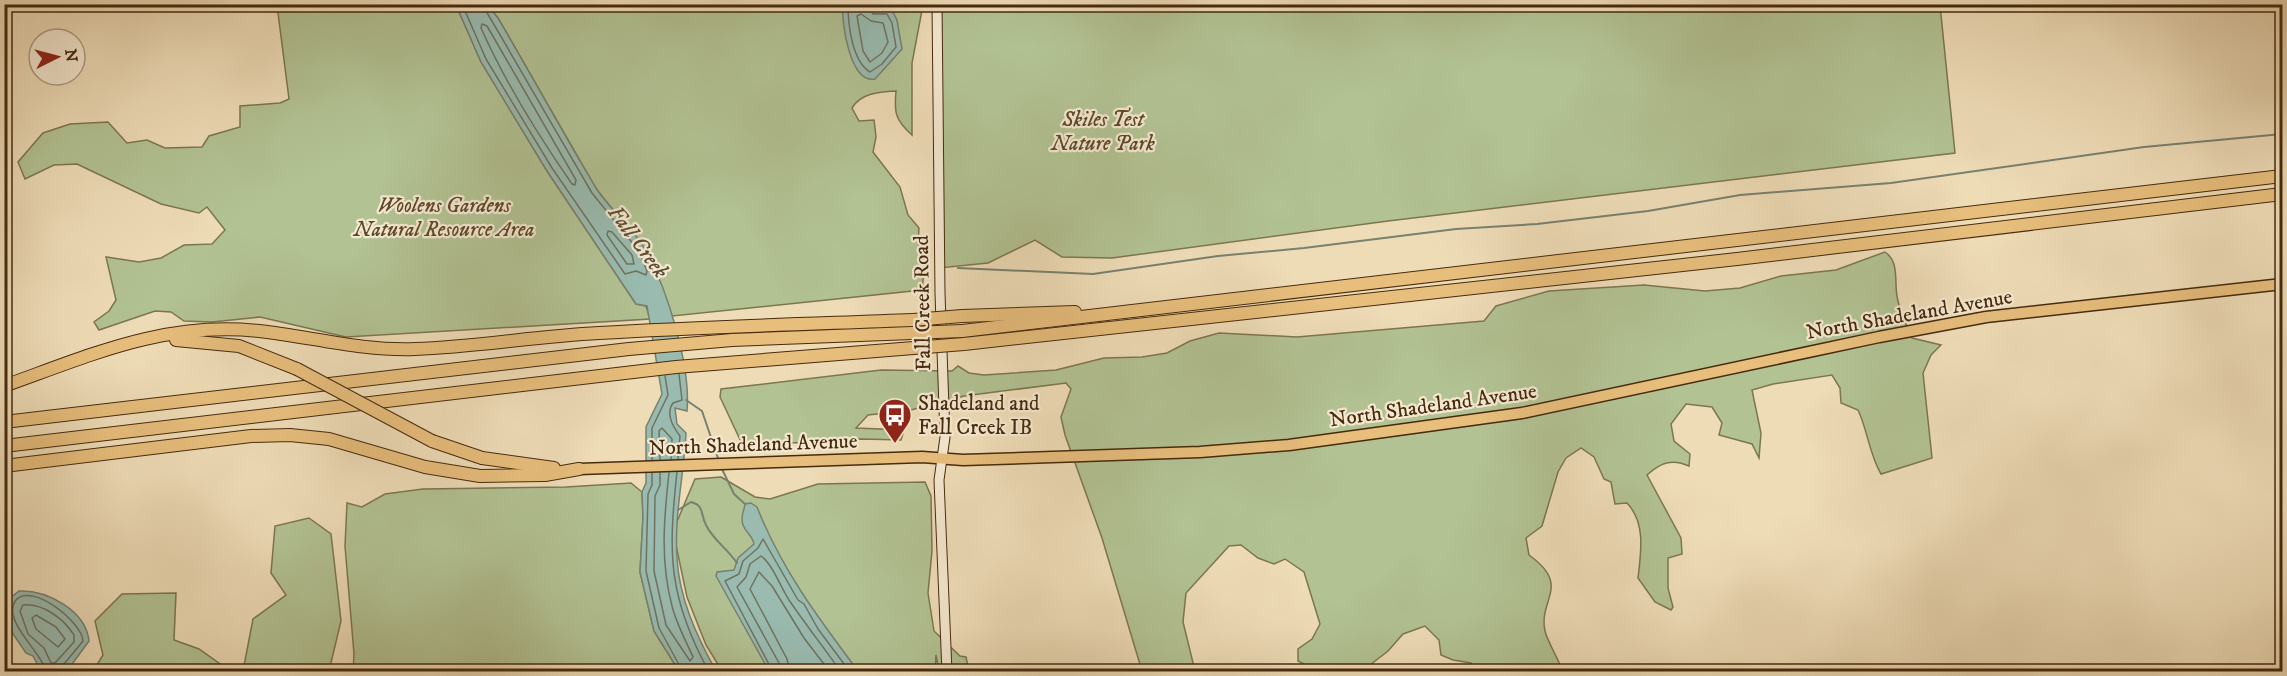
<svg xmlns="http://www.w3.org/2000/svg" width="2287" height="676" font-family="'IM FELL DW Pica',serif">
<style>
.green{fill:#b2c293;stroke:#7c7650;stroke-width:1.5}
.water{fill:#99bbb0;stroke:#78816f;stroke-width:1.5}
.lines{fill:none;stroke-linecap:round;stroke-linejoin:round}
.shore{stroke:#70725f;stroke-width:1.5}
.stream{stroke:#78816f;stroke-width:2}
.secondary-casing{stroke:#462a0e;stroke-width:11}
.primary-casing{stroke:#462a0e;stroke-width:13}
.motorway-casing{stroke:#462a0e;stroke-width:14}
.secondary{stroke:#f4e8d0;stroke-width:9}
.primary{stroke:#e7be7c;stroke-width:10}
.motorway{stroke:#e7be7c;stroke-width:12}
.motorway-bridge-casing{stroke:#462a0e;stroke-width:14;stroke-linecap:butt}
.motorway-bridge{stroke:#e7be7c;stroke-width:12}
.labels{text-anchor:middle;stroke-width:4.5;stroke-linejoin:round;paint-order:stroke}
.park-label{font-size:21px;font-style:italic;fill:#5c4829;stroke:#f4e8d0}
.street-label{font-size:21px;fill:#462a0e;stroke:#f4e8d0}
.poi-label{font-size:21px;fill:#462a0e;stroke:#f4e8d0;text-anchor:start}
.water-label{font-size:22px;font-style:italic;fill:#5b4e36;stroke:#f4e8d0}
</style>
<rect width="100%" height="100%" fill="#eedcb7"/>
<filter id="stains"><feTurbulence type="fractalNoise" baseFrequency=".00333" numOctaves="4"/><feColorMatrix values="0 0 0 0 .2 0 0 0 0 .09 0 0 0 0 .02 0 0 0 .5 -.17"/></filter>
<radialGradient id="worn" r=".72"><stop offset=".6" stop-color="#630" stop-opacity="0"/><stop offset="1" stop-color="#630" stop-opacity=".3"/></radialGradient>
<g class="green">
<polygon points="277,5 456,5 481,62 547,171 636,304 646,306 650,319 346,337 260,317 212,322 184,321 171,312 155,311 99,330 94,322 109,311 116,300 106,257 139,262 161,258 184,245 212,244 225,230 207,207 199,213 161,204 77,164 54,165 25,179 18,162 43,133 70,124 108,122 127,143 147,140 165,148 202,147 209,136 240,127 240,106 280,103 289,99"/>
<path d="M487 5H923L912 63V135C895 120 894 112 896 91 879 92 861 93 852 108L859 121 874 120 876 137 873 152 900 187 908 215 919 228 918 243 925 262 922 290 672 316 644 248 597 190 498 18Z"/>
<polygon points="941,5 1940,5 1955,153 1388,221 1112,258 1062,257 1035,240 988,263 939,268"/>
<path d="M1885 252C1901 263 1893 284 1898 301 1901 314 1907 326 1912 338L1941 345 1931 355 1923 373 1932 458 1881 474C1869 454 1868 431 1858 410L1841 403 1840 388 1832 375 1773 384 1752 390 1761 433 1759 458 1752 444 1719 435 1722 423 1712 407 1686 404 1671 424 1674 441 1690 454 1689 466C1672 458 1660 463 1647 475L1681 538 1682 554 1668 558V588L1673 607 1671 610 1655 602 1638 578C1641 552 1646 523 1627 503L1615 504 1611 482 1604 479 1594 457 1581 448 1566 458 1558 472 1542 526 1526 538 1529 555C1572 586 1538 599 1545 631 1547 640 1556 655 1560 665L1574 672 1477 671 1471 663 1453 660 1441 655 1439 640 1425 626 1403 634 1388 651 1366 668 1306 665 1298 661V649L1312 639 1320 624 1304 572 1285 559 1274 564 1258 558 1241 545 1229 546 1186 593 1183 622 1195 671H1142L1102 538 1065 435 1061 417 1071 389 1066 383 964 396 907 411 868 415 856 428 904 430 901 440 861 439 743 446 720 397 721 389 881 370 952 371 958 366 969 373 984 375 1056 370 1104 358 1142 357 1167 353 1190 341 1219 333 1297 337 1484 321 1496 306 1549 291 1644 285 1705 291 1740 288 1781 276 1836 270Z"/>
<polygon points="721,477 755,497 770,499 818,484 925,482 931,496 932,551 928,593 934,631 960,656 966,657 969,671 939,671 936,655 935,671 722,671 706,645 687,597 673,531 695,479"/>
<polygon points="631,483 642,492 643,517 640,572 654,631 679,671 353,671 354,654 345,546 347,503 362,507 385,494 423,489 566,487"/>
<polygon points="309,518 331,534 341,621 329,671 243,671 253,619 286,595 271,573 275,526"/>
<polygon points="176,593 174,640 199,649 230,671 93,671 103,655 95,621 122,594"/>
</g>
<g class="water">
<path d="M456 5H487L498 18C531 74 562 132 596 188 610 210 632 227 645 249 667 288 691 366 687 411L675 408 677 424 686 433C684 474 674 516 677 558 679 598 697 637 716 671H679L654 631 640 572 643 517 642 492 646 483V427L662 394 647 306 636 304 547 171 481 62Z"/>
<path d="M843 5H873L879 9 880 5H889L897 20 902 49 875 79C850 84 841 22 843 5Z"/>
<path d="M751 503 757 507C782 570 819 619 858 671H769L716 576 717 572 734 570 738 558 754 544C752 535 746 533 743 525 740 517 744 511 745 504Z"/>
<path d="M19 591C48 590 86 611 89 641L67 671H41L33 656 26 653 13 634 7 612 9 599Z"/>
</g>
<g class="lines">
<g class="shore">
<polyline points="462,4 486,59 552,168 625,274 636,271 646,275 647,271 639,251 592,193 482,4"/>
<path d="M848 4C848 25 852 61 870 72L882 64 896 47 892 23 887 14H873L868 4"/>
<polygon points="861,14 871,21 883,23 888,42 882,53 870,62 863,51 857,16"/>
<path d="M482 24 487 26 576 180 575 185 572 184C538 135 505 82 481 28Z"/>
<polygon points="608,231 612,232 632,255 634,264 627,264 607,235"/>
<polyline points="660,459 659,431 662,428 672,439 671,459"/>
<path d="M678 459 680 436C673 427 665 414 673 403L682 400 679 374"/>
<polyline points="652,460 652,428 668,395 665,376"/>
<path d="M677 472C668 554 668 597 709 672"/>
<polyline points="652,473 652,485 648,494 646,571 659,628 683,672"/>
<path d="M660 473V485L655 496 654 571 666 625 690 661 693 657C686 641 676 623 672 606 660 561 664 518 669 473"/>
<path d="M23 605C43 603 64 619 74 635V642L55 663H51L44 648 28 634 20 611Z"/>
<polygon points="36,615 56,627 65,639 58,647 36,629 32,618"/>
<path d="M46 672C44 654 0 620 16 600 32 582 82 622 83 641L64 664 62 672"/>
<polyline points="773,672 725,581 739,574 743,561 758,548 763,539 798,600 804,604 818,629 850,672"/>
<path d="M781 672 779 663 737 587 746 577 750 564 761 556C773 564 782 591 791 603 807 626 824 648 841 672"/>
<polyline points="790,672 787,659 750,589 759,572 772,586 804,638 830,672"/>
</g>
<g class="stream">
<polyline points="958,268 1093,274 1218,256 1304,248 1456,229 1537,224 1648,211 1740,195 1891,183 2144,147 2282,134"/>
<polyline points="686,400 702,411 719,461"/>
<polyline points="721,467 734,494 745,504"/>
<path d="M678 510 691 502C705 506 700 514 706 525 713 540 727 548 737 563"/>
<polyline points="4,595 9,599"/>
</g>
<defs>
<polyline id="secondary" points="937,4 940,293 945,437 939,480 947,672"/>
<polyline id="primary" points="579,469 922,457 963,460 1200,452 1289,445 1522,413 1879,337 1986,317 2282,284"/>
<g id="motorway">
<polyline points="962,316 1075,312"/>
<polyline points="962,331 2282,176"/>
<polyline points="176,340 239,346 297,369"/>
<polyline points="964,344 1737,259 2282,194"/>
<path d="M4 386C91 355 165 321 259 331 312 337 361 351 415 349 476 347 537 336 599 333 703 327 808 324 913 320"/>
<polyline points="4,422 629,349 732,340 912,333"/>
<polyline points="432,441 482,458 554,468"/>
<polyline points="4,446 676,367 926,347"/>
<polyline points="4,466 251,436 290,435 329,439 425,467 480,476 545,475 579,469"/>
</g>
</defs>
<use href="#secondary" class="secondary-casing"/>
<use href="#primary" class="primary-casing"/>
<use href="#motorway" class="motorway-casing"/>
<use href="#secondary" class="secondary"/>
<use href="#primary" class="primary"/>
<use href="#motorway" class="motorway"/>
<defs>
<g id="motorway-bridge">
<polyline points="913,320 962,316"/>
<polyline points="912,333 962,331"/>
<polyline points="926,347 964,344"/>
<polyline points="297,369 432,441"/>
</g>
</defs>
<use href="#motorway-bridge" class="motorway-bridge-casing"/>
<use href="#motorway-bridge" class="motorway-bridge"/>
</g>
<defs>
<symbol id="bus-pin" viewBox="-11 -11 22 30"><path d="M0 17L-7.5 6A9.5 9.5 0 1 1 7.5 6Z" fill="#8f2418" stroke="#f4e8d0"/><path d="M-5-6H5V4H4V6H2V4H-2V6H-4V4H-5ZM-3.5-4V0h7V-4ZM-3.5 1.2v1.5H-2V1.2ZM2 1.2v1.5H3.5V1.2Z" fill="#fff"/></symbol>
</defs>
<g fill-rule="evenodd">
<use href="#bus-pin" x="876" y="396" width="38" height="52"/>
</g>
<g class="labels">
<g class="park-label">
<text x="1103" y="126">Skiles Test<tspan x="1103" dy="24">Nature Park</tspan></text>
<text x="444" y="212">Woolens Gardens<tspan x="444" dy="24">Natural Resource Area</tspan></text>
</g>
<g class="street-label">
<text transform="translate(922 303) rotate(-91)" y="7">Fall Creek Road</text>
<text transform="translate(1909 314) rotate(-10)" y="7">North Shadeland Avenue</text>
<text transform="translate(1433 405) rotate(-8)" y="7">North Shadeland Avenue</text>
<text transform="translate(753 444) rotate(-2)" y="7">North Shadeland Avenue</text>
</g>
<g class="poi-label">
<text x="918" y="410">Shadeland and<tspan x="918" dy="24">Fall Creek IB</tspan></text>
</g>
<g class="water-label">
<text transform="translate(639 241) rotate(53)" y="8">Fall Creek</text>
</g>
</g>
<rect width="2287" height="676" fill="none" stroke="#eedcb7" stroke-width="24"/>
<rect x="6" y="6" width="2275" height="664" fill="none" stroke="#462a0e" stroke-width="3"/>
<rect x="12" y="12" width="2263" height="652" fill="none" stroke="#462a0e" stroke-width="1.5"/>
<g transform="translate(57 57) rotate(84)"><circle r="28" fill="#f4e8d0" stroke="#ae9c82" stroke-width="1.5"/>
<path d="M0-4.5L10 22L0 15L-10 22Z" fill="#8f2418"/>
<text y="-9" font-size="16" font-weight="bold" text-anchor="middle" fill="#462a0e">N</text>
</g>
<rect width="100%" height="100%" filter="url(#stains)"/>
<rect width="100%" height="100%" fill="url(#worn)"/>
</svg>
